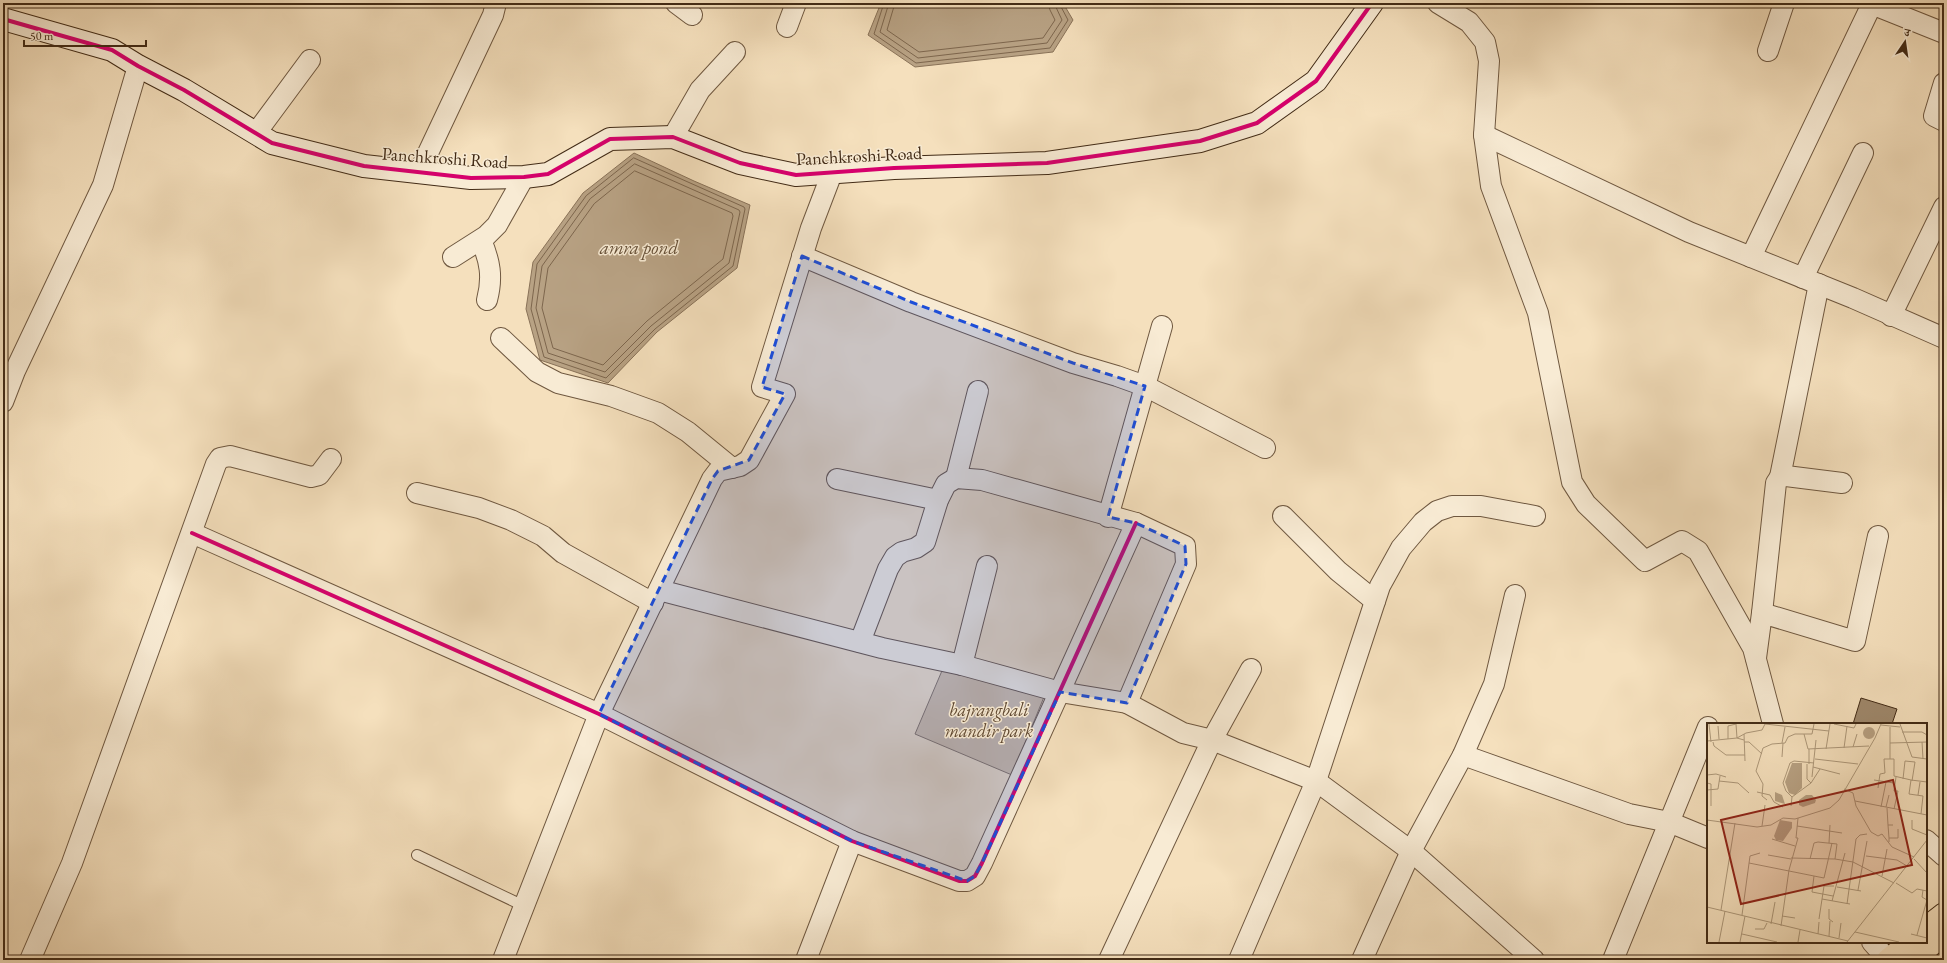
<svg xmlns="http://www.w3.org/2000/svg" width="1947" height="963" font-family="'EB Garamond','Noto Serif Devanagari',serif">
<style>
.green{fill:#d7c1a1;stroke:#8c765c}
.water{fill:#b8a284;stroke:#897258}
.lines{fill:none;stroke-linecap:round;stroke-linejoin:round}
.shore{stroke:#7d664d;stroke-width:1}
.building{fill:#9f896d;stroke:#422b16}
.lane-casing{stroke:#6f5840;stroke-width:12}
.street-casing{stroke:#6f5840;stroke-width:22}
.secondary-casing{stroke:#422b16;stroke-width:24}
.primary-casing{stroke:#422b16;stroke-width:24}
.lane{stroke:#f8ebd4;stroke-width:10}
.street{stroke:#f8ebd4;stroke-width:20}
.secondary{stroke:#f8ebd4;stroke-width:22}
.primary{stroke:#f5e0bd;stroke-width:22}
.cycleway-casing{stroke:#f8ebd4;stroke-width:6}
.cycleway{stroke:#d6006c;stroke-width:4}
.marked{fill:#1d4ed8;fill-opacity:0.2;stroke:#1d4ed8;stroke-width:3;stroke-dasharray:8 5;stroke-linejoin:round}
.labels{text-anchor:middle;stroke-width:3;stroke-linejoin:round;paint-order:stroke}
.street-label{font-size:18px;fill:#422b16;stroke:#f8ebd4}
.park-label{font-size:18px;font-style:italic;fill:#604932;stroke:#f8ebd4}
.water-label{font-size:19px;font-style:italic;fill:#654f37;stroke:#f8ebd4}
.inset-road{fill:none;stroke:#ad987a;stroke-width:1}
.view{fill:#8f2418;fill-opacity:0.15;stroke:#8f2418;stroke-width:2}
.inset-edge{fill:none;stroke:#422b16;stroke-width:2}
</style>
<rect width="100%" height="100%" fill="#f5e0bd"/>
<filter id="stains"><feTurbulence type="fractalNoise" baseFrequency=".005" numOctaves="4"/><feColorMatrix values="0 0 0 0 .2 0 0 0 0 .09 0 0 0 0 .02 0 0 0 .5 -.17"/></filter>
<radialGradient id="worn" r=".72"><stop offset=".6" stop-color="#630" stop-opacity="0"/><stop offset="1" stop-color="#630" stop-opacity=".3"/></radialGradient>
<polygon class="green" points="944,666 1046,692 1012,775 915,734"/>
<g class="water">
<polygon points="881,3 1063,3 1073,20 1053,52 915,67 868,35"/>
<polygon points="634,153 694,181 750,205 737,268 657,332 608,383 540,360 526,309 533,262 583,193"/>
</g>
<g class="lines">
<g class="shore">
<polyline points="884,3 874,34 916,63 1050,48 1068,20 1059,3"/>
<polyline points="889,3 880,32 918,58 1047,43 1062,20 1054,3"/>
<polyline points="895,3 887,30 919,52 1043,38 1055,20 1050,10 1048,3"/>
<polygon points="634,158 744,207 745,209 733,266 655,329 606,378 544,357 531,309 537,264 586,196"/>
<polygon points="635,164 739,210 740,212 729,263 651,326 605,372 548,353 536,308 542,266 590,199"/>
<polygon points="635,171 732,213 733,216 723,259 647,321 603,365 553,348 542,308 548,268 594,204"/>
</g>
</g>
<polygon class="building" points="1861,698 1897,709 1892,724 1853,724"/>
<g class="lines">
<defs>
<polyline id="lane" points="417,855 524,906"/>
<g id="street">
<polyline points="676,3 692,15"/>
<polyline points="1438,3 1469,22 1485,42 1489,61 1484,135 1491,186 1538,313 1572,482 1586,504 1645,561 1682,541 1698,551 1753,648 1773,724"/>
<polyline points="1869,3 1944,33"/>
<polyline points="787,27 796,3"/>
<polyline points="1768,51 1784,3"/>
<polyline points="1944,83 1934,116 1944,121"/>
<polyline points="256,133 310,60"/>
<polyline points="1484,135 1689,232 1853,298 1944,338"/>
<polyline points="673,137 700,90 735,52"/>
<polyline points="419,172 493,15 496,3"/>
<path d="M481 240C490 261 493 277 487 300"/>
<polyline points="802,256 911,302 1073,363 1117,376 1145,386 1265,448"/>
<polyline points="453,257 486,236 497,225 524,177"/>
<polyline points="1751,257 1872,4"/>
<polyline points="1803,278 1863,153"/>
<polyline points="1891,316 1944,207"/>
<polyline points="501,338 537,372 558,383 611,396 658,413 688,432 732,468"/>
<polyline points="3,402 15,371 103,185 138,66"/>
<polyline points="1780,477 1819,284"/>
<polyline points="956,478 978,391"/>
<polyline points="837,479 938,500"/>
<polyline points="417,493 479,508 511,520 543,536 563,553 653,603"/>
<polyline points="1283,516 1338,571 1375,601"/>
<polyline points="1108,517 1162,326"/>
<polyline points="192,533 599,714 852,841 959,881 967,881 975,876 982,863 1136,523"/>
<polyline points="659,590 882,648 962,665 1060,692 1127,703 1183,733 1212,740 1316,781 1411,851 1534,960"/>
<polyline points="1762,613 1776,483 1780,477 1786,476 1842,483"/>
<polyline points="860,642 888,569 895,557 902,552 916,548 925,542 938,500 946,484 956,478 982,480 1136,523 1185,546 1186,564 1127,703"/>
<polyline points="1756,658 1762,613 1855,641 1878,536"/>
<polyline points="962,665 987,566"/>
<polyline points="1463,755 1629,814 1669,822 1708,838"/>
<polyline points="1926,840 1944,856"/>
<polyline points="1872,942 1888,960"/>
<polyline points="30,960 72,863 216,464 220,458 230,456 311,477 319,475 331,459"/>
<polyline points="503,960 599,714 712,479 718,471 740,466 749,460 785,394 762,387 811,228 832,173"/>
<polyline points="806,960 852,841"/>
<polyline points="1109,960 1212,740 1251,669"/>
<polyline points="1239,960 1316,781 1380,586 1401,548 1423,522 1437,511 1452,506 1481,506 1535,516"/>
<polyline points="1362,960 1411,851 1463,755 1494,684 1515,595"/>
<polyline points="1613,960 1708,727"/>
</g>
<polyline id="secondary" points="3,19 112,50 138,66 184,90 272,143 364,166 471,178 524,177 548,174 610,139 673,137 740,163 796,175 894,168 1047,163 1200,141 1257,123 1316,81 1372,3"/>
<g id="primary">
<polyline points="1926,928 1944,914"/>
<polyline points="1888,960 1910,942"/>
<polyline points="1913,960 1944,934"/>
</g>
</defs>
<use href="#lane" class="lane-casing"/>
<use href="#street" class="street-casing"/>
<use href="#secondary" class="secondary-casing"/>
<use href="#primary" class="primary-casing"/>
<use href="#lane" class="lane"/>
<use href="#street" class="street"/>
<use href="#secondary" class="secondary"/>
<use href="#primary" class="primary"/>
<defs>
<g id="cycleway">
<polyline points="3,19 112,50 138,66 184,90 272,143 364,166 471,178 524,177 548,174 610,139 673,137 740,163 796,175 894,168 1047,163 1200,141 1257,123 1316,81 1372,3"/>
<polyline points="192,533 599,714 852,841 959,881 967,881 975,876 982,863 1136,523"/>
</g>
</defs>
<use href="#cycleway" class="cycleway-casing"/>
<use href="#cycleway" class="cycleway"/>
</g>
<path class="marked" d="M802 256 911 302 1073 363 1145 386 1108 517 1136 523 1185 546 1186 564 1127 703 1060 692 982 863 975 876 967 881 852 841 599 714 712 479 718 471 749 460 785 394 762 387Z"/>
<g class="labels">
<g class="street-label">
<text transform="translate(859 156) rotate(-3)" y="6">Panchkroshi Road</text>
<text transform="translate(445 158) rotate(4)" y="6">Panchkroshi Road</text>
</g>
<g class="park-label">
<text x="989" y="716">bajrangbali<tspan x="989" dy="21">mandir park</tspan></text>
</g>
<g class="water-label">
<text x="639" y="254">amra pond</text>
</g>
</g>
<g transform="translate(1707 723)">
<rect width="220" height="220" fill="#f5e0bd"/>
<path d="M156 10a6 6 0 1 1 12 0a6 6 0 1 1-12 0ZM85 40H95V65L88 72 82 70 78 59ZM68 69 75 72 78 81 68 78ZM99 72H105L109 77 108 80 96 84 92 82V77ZM73 97 85 99V105L76 118 69 117 67 113Z" fill="#b8a284"/>
<path class="inset-road" d="M2 1 4 19M29 1 30 15 37 17M127 1 147 5 149 1M193 1 205 34 220 36M174 2 193 4M11 3 12 16M183 4V36H187V53L204 57 202 71 216 73 214 91M195 9H215L220 12M37 11 38 38M97 11 101 26 162 23M21 16V3L29 1M0 18 30 15 39 10 55 7 58 1 122 8M6 19 7 23 19 32H38M37 19H42L55 31M215 19 216 36M75 20 78 4M183 20 220 19M146 24 150 11M137 25 140 3M102 26V41M119 26 123 1M75 34 76 20M108 36 151 41M100 41V56L104 60M106 44 133 51M0 52 9 51 19 54M105 54 109 17M196 56 198 38 208 39 205 58M167 57 187 60M204 57 220 59M12 58 31 60 42 70M0 60 4 61V83M171 65 173 51 178 50 177 36H183M137 66 146 70 149 83 164 109 171 113 175 111 185 124 207 134M0 67 11 66 13 53M50 69 63 72 67 79 76 84M211 72 213 59M85 74 104 60 113 46M60 77 55 73 56 61 49 48 56 25 65 21 78 20 81 14 88 11H105L107 1M148 78 220 92M84 83 85 74 79 68 76 60 83 40 87 38 107 40M174 84 179 59M179 84 182 72M180 85 181 102M187 86 191 68H187L189 54M0 97 50 104 64 102 76 95 88 96 123 85 132 77 168 15 174 1M205 97V106L220 112M55 103 58 82M90 103 135 110M182 115 181 102H186M65 116 88 123M182 119V115H191V106M122 120 123 102M61 132 84 136M159 133 190 137 200 143M84 135 128 136 146 139 187 160M103 136 107 120 111 119 130 121 128 136M207 136 220 150M42 140 117 155 125 120M107 153 105 169 126 173M175 153 180 126M189 160 205 170 210 166 220 168M130 164 154 168M151 167 160 118M216 167 215 174 220 177M115 176 143 181M125 178 138 130M140 181 149 116 153 112 160 111M0 184 141 218M122 186V196L126 199M14 187 28 100M35 192 43 133 53 130M75 193 88 195M112 196 117 163H127M64 201 68 179M74 203 82 147 91 115H89L91 95M48 206H57L60 200M148 209 192 219M35 211 70 219M111 211 112 199M204 211 220 215M210 212 220 177M122 213 123 198M132 215 134 200M12 219 18 188M33 219 38 193M91 219 93 207M140 219 220 117"/>
<path class="view" d="M186 57 205 142 34 181 14 97Z"/>
<rect width="220" height="220" class="inset-edge"/>
</g>
<rect width="1947" height="963" fill="none" stroke="#f5e0bd" stroke-width="16"/>
<rect x="4" y="4" width="1939" height="955" fill="none" stroke="#422b16" stroke-width="2"/>
<rect x="8" y="8" width="1931" height="947" fill="none" stroke="#422b16"/>
<g transform="translate(1905 42) rotate(13)" stroke="#f8ebd4" stroke-width="3" paint-order="stroke">
<path d="M0-3L7 15L0 10L-7 15Z" fill="#422b16"/>
<text y="-6" font-size="11" font-weight="bold" text-anchor="middle" fill="#422b16">उ</text>
</g>
<path d="M24 40v6h122v-6" fill="none" stroke="#422b16" stroke-width="2"/>
<text x="30" y="40" font-size="12" fill="#422b16" stroke="#f8ebd4" stroke-width="3" paint-order="stroke">50 m</text>
<rect width="100%" height="100%" filter="url(#stains)"/>
<rect width="100%" height="100%" fill="url(#worn)"/>
</svg>
